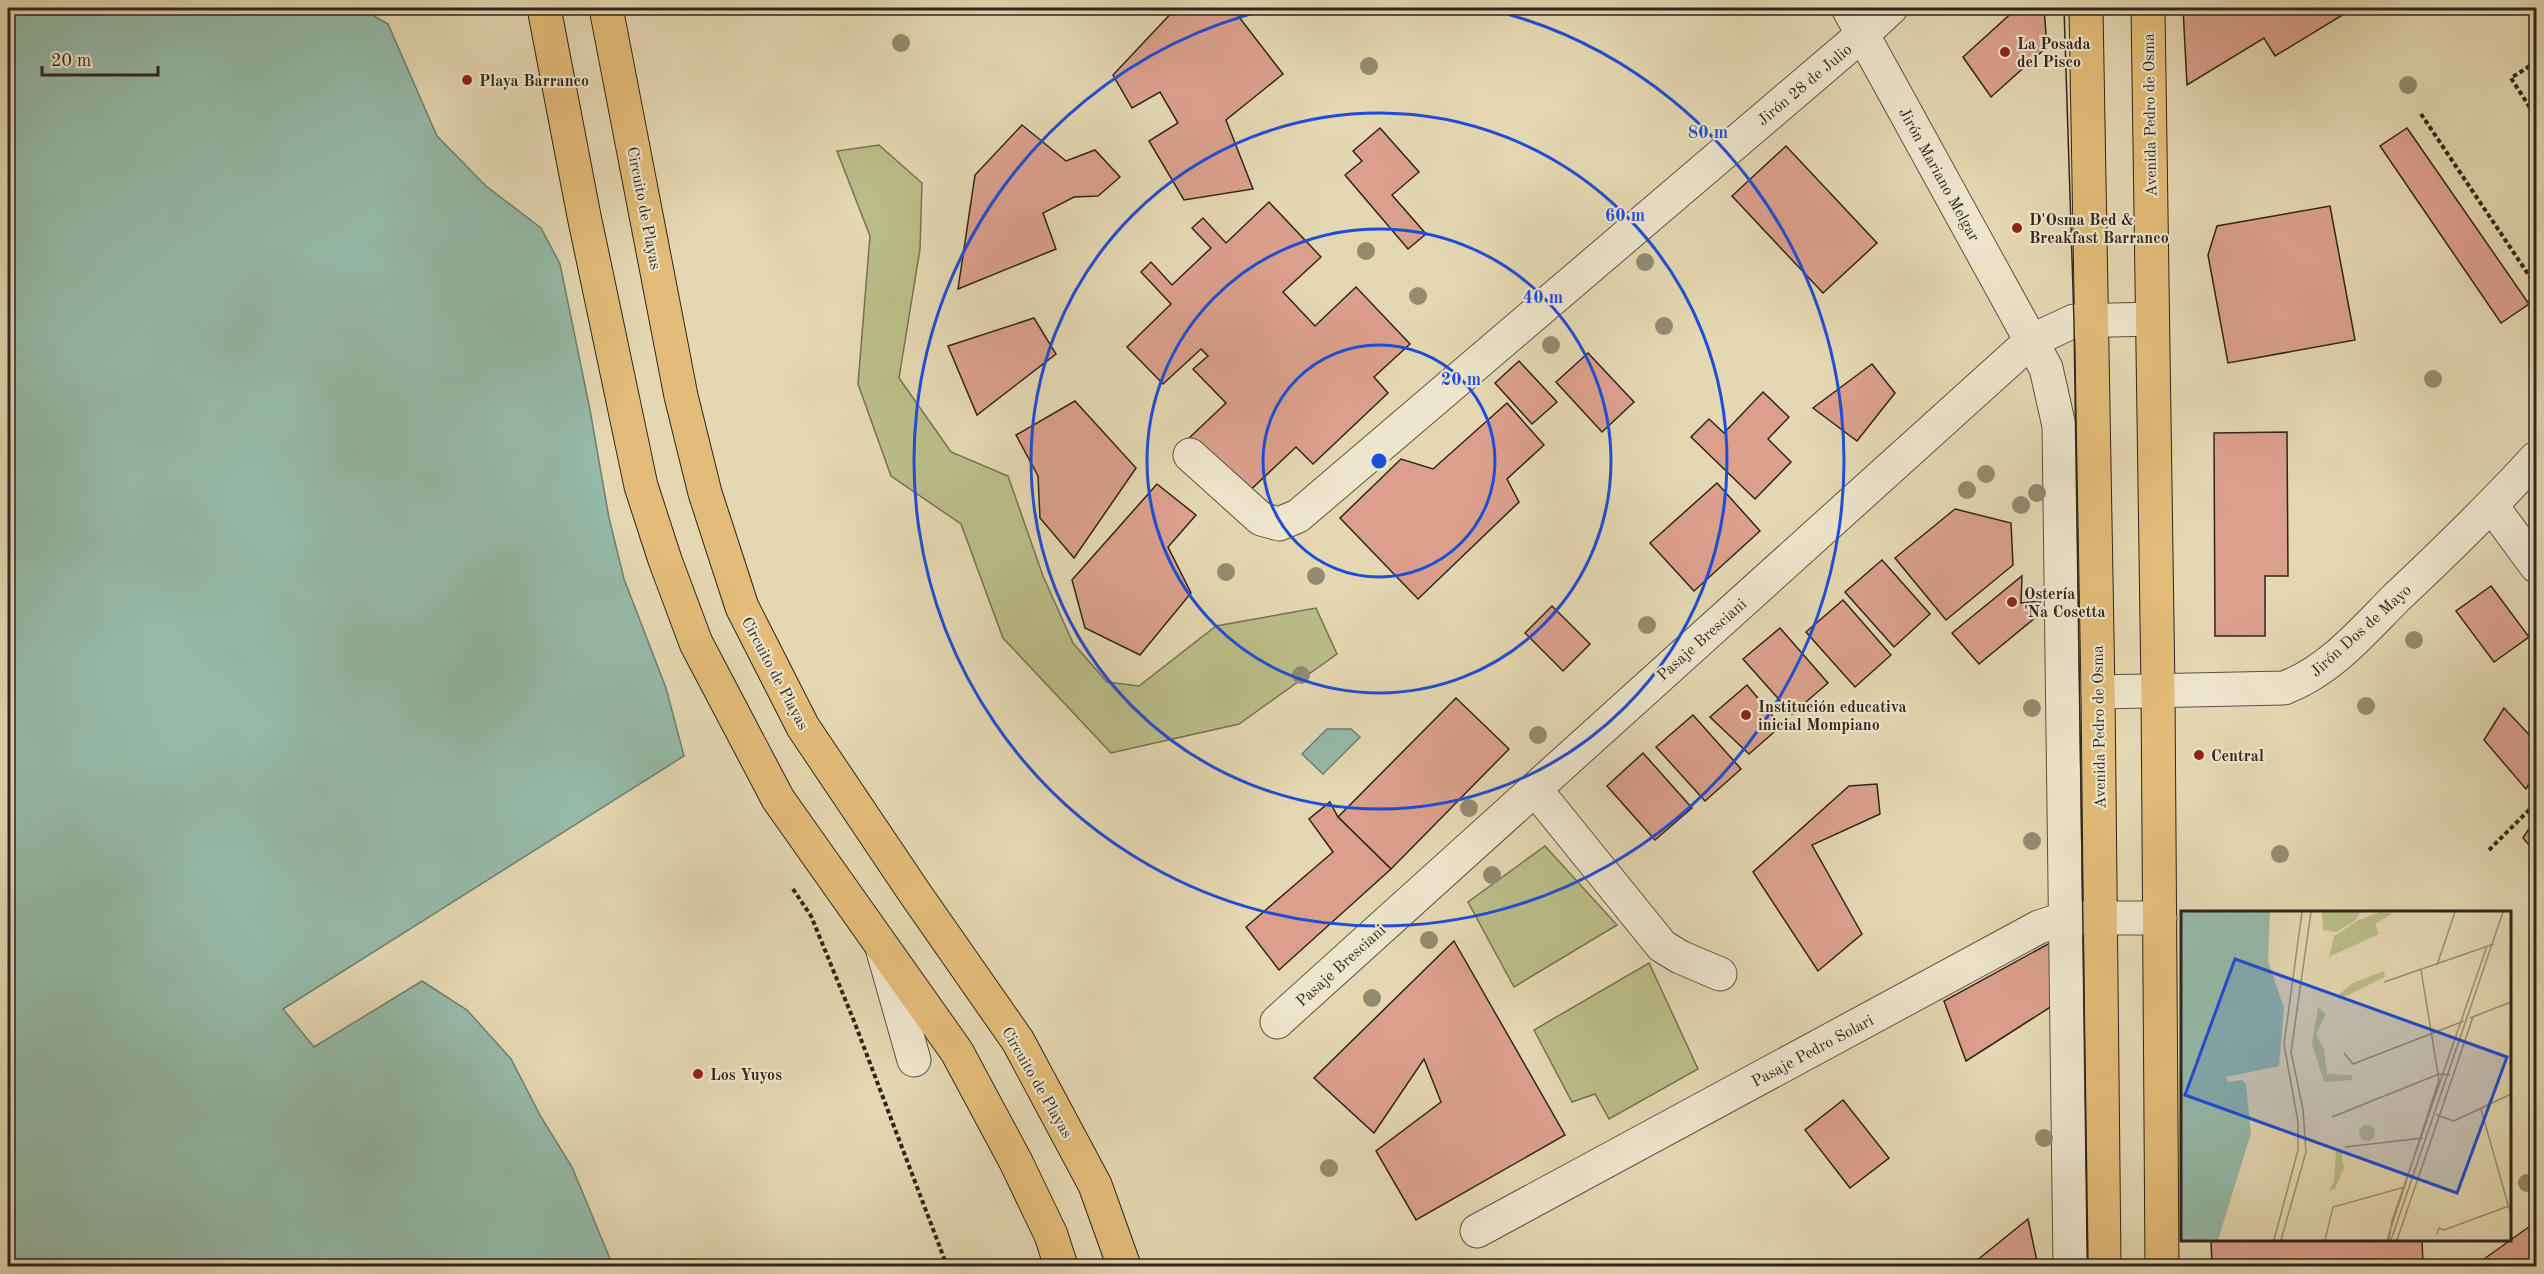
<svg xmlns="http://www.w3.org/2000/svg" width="2544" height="1274" font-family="'Old Standard TT',serif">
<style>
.green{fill:#babd88;stroke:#747252;stroke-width:1.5}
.water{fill:#95baa9;stroke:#6c7f71;stroke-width:1.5}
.building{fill:#dba08c;stroke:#2e261c;stroke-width:1.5}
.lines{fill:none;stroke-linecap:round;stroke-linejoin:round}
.minor-casing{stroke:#5c5241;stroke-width:35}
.major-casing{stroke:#2e261c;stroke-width:35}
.highway-casing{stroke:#2e261c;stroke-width:35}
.path{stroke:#2e261c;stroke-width:4;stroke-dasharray:4.5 3;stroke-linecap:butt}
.minor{stroke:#ede5cc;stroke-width:33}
.major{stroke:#e2bc78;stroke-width:33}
.highway{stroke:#e2bc78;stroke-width:33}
.tram{stroke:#2e261c;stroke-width:1.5}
.tree{fill:#938b6e}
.ring{fill:none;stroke:#1d4ed8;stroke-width:3}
.poi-dot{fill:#8f2418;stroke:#ede5cc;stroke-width:2}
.labels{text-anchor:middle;stroke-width:4.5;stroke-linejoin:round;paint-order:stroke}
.poi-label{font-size:16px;font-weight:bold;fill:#2e261c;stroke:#ede5cc;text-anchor:start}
.street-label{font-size:16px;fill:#2e261c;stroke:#ede5cc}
.inset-road{fill:none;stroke:#9b9075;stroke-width:1.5}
.view{fill:#1d4ed8;fill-opacity:0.15;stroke:#1d4ed8;stroke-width:3}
.inset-edge{fill:none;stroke:#2e261c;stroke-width:3}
.centre{fill:#1d4ed8;stroke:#ede5cc;stroke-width:3}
.ring-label{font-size:18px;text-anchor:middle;font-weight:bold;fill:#1d4ed8;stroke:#ede5cc;stroke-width:4.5;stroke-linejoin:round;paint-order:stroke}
</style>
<rect width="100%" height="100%" fill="#e4d7b1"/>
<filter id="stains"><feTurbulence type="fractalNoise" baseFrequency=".00333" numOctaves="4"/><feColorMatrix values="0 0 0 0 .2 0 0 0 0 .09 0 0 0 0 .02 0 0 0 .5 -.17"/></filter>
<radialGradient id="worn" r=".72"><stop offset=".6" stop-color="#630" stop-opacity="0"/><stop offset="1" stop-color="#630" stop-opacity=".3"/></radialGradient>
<g class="green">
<polygon points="879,145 922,183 920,249 899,378 951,452 1008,476 1043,576 1073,643 1107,682 1139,686 1216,626 1316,608 1337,654 1239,724 1111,753 1003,638 961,524 891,476 858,384 870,236 837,151"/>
<polygon points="1545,846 1617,925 1514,987 1468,902"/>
<polygon points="1649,963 1698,1069 1609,1119 1595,1094 1572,1102 1534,1030"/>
</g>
<g class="water">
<polygon points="8,8 360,8 388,24 437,136 486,186 541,228 560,264 590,410 609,518 624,579 666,688 684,756 283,1009 314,1047 422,981 467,1010 511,1059 541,1117 572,1167 613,1266 8,1266"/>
<polygon points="1327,729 1351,729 1360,737 1323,774 1302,754"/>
</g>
<g class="building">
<polygon points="1176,8 1232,8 1283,74 1226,120 1253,189 1184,200 1149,141 1178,123 1160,92 1132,108 1113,75"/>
<polygon points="2017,8 2044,8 2047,47 1991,97 1963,57"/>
<polygon points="2183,8 2354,8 2275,56 2264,38 2187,85"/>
<polygon points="1022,125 1066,161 1095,150 1120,177 1098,196 1074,197 1043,213 1056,249 958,289 975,175"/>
<polygon points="1380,128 1419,172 1392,195 1426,234 1408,249 1345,175 1362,161 1353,151"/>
<polygon points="2407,128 2529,304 2501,323 2380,146"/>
<polygon points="1786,146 1877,243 1823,293 1732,196"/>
<polygon points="1269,202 1321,257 1283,292 1315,326 1356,287 1410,344 1374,377 1388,393 1313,464 1296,447 1243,497 1188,439 1226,403 1193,369 1208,356 1201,349 1163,384 1127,347 1171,304 1141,272 1151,262 1172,285 1211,248 1192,228 1203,218 1226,243"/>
<polygon points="2330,206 2355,340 2228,363 2208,255 2217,226"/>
<polygon points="1034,318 1056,354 977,415 948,346"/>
<polygon points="1588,353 1634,402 1602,432 1556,382"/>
<polygon points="1519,361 1557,402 1532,424 1495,383"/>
<polygon points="1872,364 1895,393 1857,441 1813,408"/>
<polygon points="1763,392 1789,417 1768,439 1791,462 1755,499 1691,437 1709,419 1724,433"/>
<polygon points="1075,401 1136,468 1074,558 1040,518 1038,476 1016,435"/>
<polygon points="1507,403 1544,445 1507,479 1519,502 1418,599 1340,518 1401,459 1433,469"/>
<polygon points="2287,432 2288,576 2265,576 2265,636 2215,636 2214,433"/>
<polygon points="1717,483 1760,531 1694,591 1650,543"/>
<polygon points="1157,484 1196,515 1168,547 1191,593 1140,655 1085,628 1072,580"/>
<polygon points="1955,509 2011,523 2013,565 1946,620 1895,558"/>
<polygon points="1882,560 1930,614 1894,647 1845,592"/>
<polygon points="2022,576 2021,603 2040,601 2041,613 1979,664 1952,633"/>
<polygon points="2491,586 2529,637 2494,662 2456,611"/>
<polygon points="1843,600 1891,655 1855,687 1806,632"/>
<polygon points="1552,606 1590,644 1563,671 1525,633"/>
<polygon points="1780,628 1828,683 1792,714 1743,659"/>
<polygon points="1747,685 1781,726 1749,754 1710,717"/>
<polygon points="1456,698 1509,749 1391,869 1338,817"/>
<polygon points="2504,708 2536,742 2536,772 2526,789 2484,740"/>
<polygon points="1693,715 1741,769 1705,801 1656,747"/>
<polygon points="1643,753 1692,808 1655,840 1607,786"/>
<polygon points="1877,784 1880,814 1812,845 1862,934 1818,971 1753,872 1849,786"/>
<polygon points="1330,802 1338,817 1391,869 1279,970 1246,927 1333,852 1309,819"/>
<polygon points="2536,818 2536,853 2523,838"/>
<polygon points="1454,941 1565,1135 1416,1220 1376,1151 1441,1102 1424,1059 1374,1133 1314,1078"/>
<polygon points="2050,943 2052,1006 1966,1061 1944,1001"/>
<polygon points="1843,1100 1889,1158 1850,1188 1805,1130"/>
<polygon points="2028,1219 2038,1266 1970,1266"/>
<polygon points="2533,1224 2536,1229 2536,1266 2479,1266 2477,1264"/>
<polygon points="2211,1240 2422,1240 2423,1266 2212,1266"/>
</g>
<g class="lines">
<defs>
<g id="minor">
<polyline points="1848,8 2046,368 2059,426 2070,1266"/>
<polyline points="1190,455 1261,519 1279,524 1298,516 1863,34 1891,8"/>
<polyline points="2492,506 2536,566"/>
<path d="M2098 692 2284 688C2330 671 2363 631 2397 597 2445 552 2492 506 2536 458"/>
<polyline points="1535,789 1662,946 1680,957 1720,974"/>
<polyline points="883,951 914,1060"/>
<polyline points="1277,1022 2031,341 2074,321 2152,319"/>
<polyline points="1477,1231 2039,927 2066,918 2160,918"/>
</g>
<g id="major">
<polyline points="2086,8 2098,692 2104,1266"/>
<polyline points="2148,8 2158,690 2162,1266"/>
</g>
<g id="highway">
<polyline points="544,8 584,216 641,486 665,560 696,643 778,799 957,1052 1016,1162 1051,1235 1061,1266"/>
<polyline points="606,8 681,396 705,493 742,607 803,727 914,892 1018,1041 1095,1185 1124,1266"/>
</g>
</defs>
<use href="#minor" class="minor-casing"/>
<use href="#major" class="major-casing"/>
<use href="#highway" class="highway-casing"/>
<g class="path">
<polyline points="2536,62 2511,78 2536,117"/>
<polyline points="2421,114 2536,286"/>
<polyline points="2489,850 2536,803"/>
<polyline points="793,889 811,916 854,1021 947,1266"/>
</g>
<use href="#minor" class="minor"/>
<use href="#major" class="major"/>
<use href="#highway" class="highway"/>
<polyline class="tram" points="2064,8 2074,321 2088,1266"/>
</g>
<g class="tree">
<circle cx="901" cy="43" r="9"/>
<circle cx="1369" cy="66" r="9"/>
<circle cx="2408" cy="85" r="9"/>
<circle cx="1366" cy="251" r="9"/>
<circle cx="1645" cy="262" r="9"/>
<circle cx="1418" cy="296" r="9"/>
<circle cx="1664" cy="326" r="9"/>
<circle cx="1551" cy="345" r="9"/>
<circle cx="2433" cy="379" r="9"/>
<circle cx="1986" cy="474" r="9"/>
<circle cx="1967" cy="490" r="9"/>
<circle cx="2037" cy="493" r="9"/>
<circle cx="2021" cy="505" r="9"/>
<circle cx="1226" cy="572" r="9"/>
<circle cx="1316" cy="576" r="9"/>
<circle cx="1647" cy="625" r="9"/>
<circle cx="2414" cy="640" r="9"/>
<circle cx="1301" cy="675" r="9"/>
<circle cx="2366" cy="706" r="9"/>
<circle cx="2032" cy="708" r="9"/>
<circle cx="1538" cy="735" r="9"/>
<circle cx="1469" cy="808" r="9"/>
<circle cx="2032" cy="841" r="9"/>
<circle cx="2280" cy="854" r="9"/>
<circle cx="1492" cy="875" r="9"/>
<circle cx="1429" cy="940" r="9"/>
<circle cx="1372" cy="998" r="9"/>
<circle cx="2044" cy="1138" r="9"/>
<circle cx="1329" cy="1168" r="9"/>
<circle cx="2527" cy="1183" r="9"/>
</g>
<g class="ring">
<circle cx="1379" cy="461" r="116"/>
<circle cx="1379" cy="461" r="232"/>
<circle cx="1379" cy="461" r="348"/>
<path d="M1484 8A465 465 0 1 1 1274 8"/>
</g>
<g class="poi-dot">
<circle cx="2005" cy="52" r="6"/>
<circle cx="467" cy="80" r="6"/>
<circle cx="2017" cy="228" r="6"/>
<circle cx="2012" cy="602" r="6"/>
<circle cx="1746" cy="715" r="6"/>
<circle cx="2199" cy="755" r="6"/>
<circle cx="698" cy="1074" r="6"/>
</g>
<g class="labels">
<g class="poi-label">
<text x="2017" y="49">La Posada<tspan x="2017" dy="18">del Pisco</tspan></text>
<text x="479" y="86">Playa Barranco</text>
<text x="2029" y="225">D'Osma Bed &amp;<tspan x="2029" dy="18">Breakfast Barranco</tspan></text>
<text x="2024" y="599">Ostería<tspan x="2024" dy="18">'Na Cosetta</tspan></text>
<text x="1758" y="712">Institución educativa<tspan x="1758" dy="18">inicial Mompiano</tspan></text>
<text x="2211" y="761">Central</text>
<text x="710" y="1080">Los Yuyos</text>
</g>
<g class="street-label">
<text transform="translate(1804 84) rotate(-40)" y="6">Jirón 28 de Julio</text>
<text transform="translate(2149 115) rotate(-91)" y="6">Avenida Pedro de Osma</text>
<text transform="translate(1940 174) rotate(61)" y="6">Jirón Mariano Melgar</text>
<text transform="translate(645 208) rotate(79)" y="6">Circuito de Playas</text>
<text transform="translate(2360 630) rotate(-42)" y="6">Jirón Dos de Mayo</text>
<text transform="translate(1701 639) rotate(-42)" y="6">Pasaje Bresciani</text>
<text transform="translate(776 673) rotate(62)" y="6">Circuito de Playas</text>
<text transform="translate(2098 727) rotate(-91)" y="6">Avenida Pedro de Osma</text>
<text transform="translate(1340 965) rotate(-42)" y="6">Pasaje Bresciani</text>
<text transform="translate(1812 1050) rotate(-28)" y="6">Pasaje Pedro Solari</text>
<text transform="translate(1038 1082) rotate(60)" y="6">Circuito de Playas</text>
</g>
</g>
<g transform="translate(2181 911)">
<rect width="330" height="330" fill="#e4d7b1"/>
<path d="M141 1H179L175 9 155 21 142 19ZM199 1 211 3 194 13 198 23 148 46 153 25 178 9ZM203 60 204 66 159 88 157 84 172 72ZM137 96 145 103 135 123 143 138 146 163 171 164V169L143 171 131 133ZM178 222a8 8 0 1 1 16 0a8 8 0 1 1-16 0ZM155 239 160 240 163 257 154 278 148 280 153 270Z" fill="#babd88"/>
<path d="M0 1H89L87 50 103 97 98 155 45 166 47 171 61 169 65 174 70 222 37 329H0Z" fill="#95baa9"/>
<path class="inset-road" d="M256 54 274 1M203 71 313 33M289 107 330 91M163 142 172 153 283 110M300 198 330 304M255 204 273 210 330 183M151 206 258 163 269 164M164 236 242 227M256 323 258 317 263 319 328 295M93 329 117 239V211L103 133 121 1M100 329 125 241 122 198 110 141 130 1M144 329 152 296 224 276M206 329 258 169 240 59M208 329 211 310 306 35M210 329 322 1M216 329 292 106"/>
<path class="view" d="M54 48 326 146 276 282 4 184Z"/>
<rect width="330" height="330" class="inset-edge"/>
</g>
<circle cx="1379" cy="461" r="9" class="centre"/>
<g class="ring-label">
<text x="1708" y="138">80 m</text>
<text x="1625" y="221">60 m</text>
<text x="1543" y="303">40 m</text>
<text x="1461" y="385">20 m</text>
</g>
<rect width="2544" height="1274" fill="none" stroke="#e4d7b1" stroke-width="30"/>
<rect x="9" y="9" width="2526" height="1256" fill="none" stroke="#2e261c" stroke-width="3"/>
<rect x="15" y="15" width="2514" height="1244" fill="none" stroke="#2e261c" stroke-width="1.5"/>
<path d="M42 66v9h116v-9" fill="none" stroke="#2e261c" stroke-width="3"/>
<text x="51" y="66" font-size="18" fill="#2e261c" stroke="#ede5cc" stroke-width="4.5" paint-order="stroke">20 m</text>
<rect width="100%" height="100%" filter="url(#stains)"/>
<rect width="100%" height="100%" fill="url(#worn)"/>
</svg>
